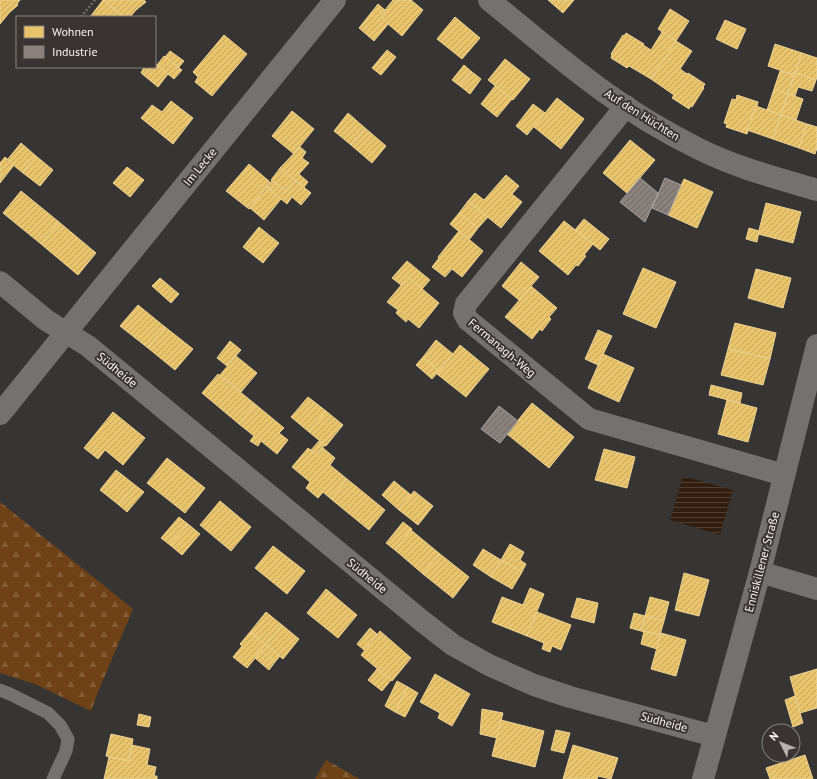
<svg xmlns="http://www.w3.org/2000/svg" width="817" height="779" font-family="'PT Sans',sans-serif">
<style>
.forest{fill:url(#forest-firs)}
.water{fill:url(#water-rules)}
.homes{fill:url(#homes-hatch);stroke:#edd293}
.industry{fill:url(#industry-hatch);stroke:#aba49f}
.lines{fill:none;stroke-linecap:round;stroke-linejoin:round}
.path{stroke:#72706f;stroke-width:2.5;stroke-dasharray:2 2;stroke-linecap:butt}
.lane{stroke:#737271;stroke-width:13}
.street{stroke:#737271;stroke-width:22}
.labels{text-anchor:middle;stroke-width:4;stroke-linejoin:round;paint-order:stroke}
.street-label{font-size:12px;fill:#f7f4f2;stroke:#393431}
</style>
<defs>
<pattern id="forest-firs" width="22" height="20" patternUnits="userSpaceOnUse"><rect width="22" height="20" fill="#6f4116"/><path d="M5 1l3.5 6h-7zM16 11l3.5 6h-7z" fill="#845d38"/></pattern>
<pattern id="water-rules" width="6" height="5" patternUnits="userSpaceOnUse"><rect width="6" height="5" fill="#321e0e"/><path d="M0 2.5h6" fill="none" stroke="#503f32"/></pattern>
<pattern id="homes-hatch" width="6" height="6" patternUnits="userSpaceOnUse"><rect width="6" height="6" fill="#e9c46a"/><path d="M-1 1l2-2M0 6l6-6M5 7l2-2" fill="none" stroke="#c1a562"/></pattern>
<pattern id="industry-hatch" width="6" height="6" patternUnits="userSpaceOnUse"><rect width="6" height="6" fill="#8a817c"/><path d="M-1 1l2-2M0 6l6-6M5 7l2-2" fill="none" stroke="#706b68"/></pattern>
</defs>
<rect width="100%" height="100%" fill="#373533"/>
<g class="forest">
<polygon points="0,502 133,609 98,692 91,711 35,684 0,673"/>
<polygon points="326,760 360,779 315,779"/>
</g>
<polygon class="water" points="683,476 733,490 720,535 670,520"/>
<g class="homes">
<polygon points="0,0 20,0 17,4 18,5 9,13 0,24"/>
<polygon points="103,0 144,0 146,2 136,10 130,17 124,17"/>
<polygon points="103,0 124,17 90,17"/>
<polygon points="393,0 411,0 423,10 402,36 388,24 389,23 381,16 386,11 385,10"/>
<polygon points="548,0 574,0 563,13"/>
<polygon points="378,4 386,11 381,16 389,23 374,41 359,28"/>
<polygon points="670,9 689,21 676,41 658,29"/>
<polygon points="455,17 480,38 462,59 437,39"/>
<polygon points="725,20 746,29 737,49 716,39"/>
<polygon points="662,32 676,41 651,79 629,66 627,68 611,58 612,55 611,54 623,35 624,36 626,33 644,44 643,45 651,50"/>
<polygon points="224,35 247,54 212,96 195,82 198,77 193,72"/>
<polygon points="676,41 692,51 680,69 687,74 688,73 705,84 703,87 704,88 692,107 690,106 689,109 672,98 674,95 651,79"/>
<polygon points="775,44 802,53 794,75 768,66"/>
<polygon points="387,50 396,57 381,75 372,68"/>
<polygon points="170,51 184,61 179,67 165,57"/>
<polygon points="802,53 817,58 817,77 816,80 795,73"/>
<polygon points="164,56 182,70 174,79 157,65"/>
<polygon points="505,59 530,79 513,100 488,80"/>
<polygon points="155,64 168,74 158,87 141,73 144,67 155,67"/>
<polygon points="464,65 472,72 460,86 452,80"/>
<polygon points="780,71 794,75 788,94 774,89"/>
<polygon points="472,72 481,79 470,94 460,86"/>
<polygon points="795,73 816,80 812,91 798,87 795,96 788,94"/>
<polygon points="495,86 512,99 497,117 481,104"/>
<polygon points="774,89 788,94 781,115 767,110"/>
<polygon points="788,94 803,99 796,120 781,115"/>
<polygon points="737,95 758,102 757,106 756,106 747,130 748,131 747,134 726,127 727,124 724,123 732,99 736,100"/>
<polygon points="557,98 584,119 561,149 534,127"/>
<polygon points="171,101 193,118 173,144 141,118 152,105 162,112"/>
<polygon points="533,104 545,113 527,135 516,126"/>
<polygon points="756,106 781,115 773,139 747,130"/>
<polygon points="292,111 314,129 294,154 272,136"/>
<polygon points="348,113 365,128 351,145 334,131"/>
<polygon points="781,115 807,124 799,148 773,139"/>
<polygon points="807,124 817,127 817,148 815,154 799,148"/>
<polygon points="365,128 386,146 372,163 351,145"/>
<polygon points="630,140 655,160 627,193 603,173"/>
<polygon points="21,143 36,156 23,173 7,160"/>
<polygon points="300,147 306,152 302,158 309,163 299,174 308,182 304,187 280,168"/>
<polygon points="36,156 53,170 40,186 23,173"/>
<polygon points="5,157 14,165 0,183 0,163"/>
<polygon points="249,164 270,182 249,209 226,191"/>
<polygon points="127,167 144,180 130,197 113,183"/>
<polygon points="280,168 295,180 286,191 271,180"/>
<polygon points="506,175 519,186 512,194 522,202 501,228 468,201 475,193 484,200"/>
<polygon points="684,179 713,192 697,228 668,215"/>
<polygon points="295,180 311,193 301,205 292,197 287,204 267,187 272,181 286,191"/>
<polygon points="267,187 281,199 264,220 250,208"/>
<polygon points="21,191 59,222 41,244 3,213"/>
<polygon points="468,201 488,217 478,228 459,213"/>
<polygon points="766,203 801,212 793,243 758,234"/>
<polygon points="459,213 478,228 469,240 450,224"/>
<polygon points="584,219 609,239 600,250 575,230"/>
<polygon points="564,221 593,244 584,255 586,256 578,266 576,265 568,275 539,251"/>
<polygon points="59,222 96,253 78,275 41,244"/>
<polygon points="259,227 279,243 263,263 243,247"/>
<polygon points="749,228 759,231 757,242 746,239"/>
<polygon points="459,231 483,251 462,277 452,269 445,277 432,267 439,258 438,257"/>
<polygon points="407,261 430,280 422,289 408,277 401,285 392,278"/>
<polygon points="521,262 539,277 519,300 502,286"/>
<polygon points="643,268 676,282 656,328 623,314"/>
<polygon points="756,269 791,278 783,308 748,298"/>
<polygon points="408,277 439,303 419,328 408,319 406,322 396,313 398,310 387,302"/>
<polygon points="160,278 179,294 171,303 152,286"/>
<polygon points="531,286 557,308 549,317 551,319 542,331 540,329 532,339 505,317"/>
<polygon points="138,305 165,327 148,348 120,326"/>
<polygon points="735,323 776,333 770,359 728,349"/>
<polygon points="165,327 193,349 175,370 148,348"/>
<polygon points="598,330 612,336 598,365 585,359"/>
<polygon points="436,340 453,354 439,371 423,357"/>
<polygon points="230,341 241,350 227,366 217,358"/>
<polygon points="460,345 489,369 466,397 437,374"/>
<polygon points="728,349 770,359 763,385 721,375"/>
<polygon points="603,354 634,368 619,402 588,388"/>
<polygon points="236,356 257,373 241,392 220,375"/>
<polygon points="423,357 439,371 432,379 416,365"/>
<polygon points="218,374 255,404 239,424 202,393"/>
<polygon points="711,385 742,393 740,403 709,395"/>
<polygon points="308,397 326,411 309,432 291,417"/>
<polygon points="727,400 757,408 748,442 718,434"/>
<polygon points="532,403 574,437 549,468 507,434"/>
<polygon points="255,404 284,428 279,433 288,440 277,454 261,441 258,446 250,441 254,436 239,424"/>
<polygon points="326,411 343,425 326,446 309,432"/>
<polygon points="113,412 145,438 123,465 105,450 98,459 84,448"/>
<polygon points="319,441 325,445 317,455 311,450"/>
<polygon points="308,448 317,455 323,448 335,458 330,465 347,479 331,499 323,492 318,498 306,488 310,482 292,467"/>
<polygon points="604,449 635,457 627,488 595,480"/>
<polygon points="167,458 205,488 185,513 147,483"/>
<polygon points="116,470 135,485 119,505 100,490"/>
<polygon points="347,479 385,510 369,530 331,499"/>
<polygon points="394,481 411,495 399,510 382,495"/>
<polygon points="135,485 144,492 127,512 119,505"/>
<polygon points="414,491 433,506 418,525 399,510"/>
<polygon points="220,501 251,527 231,551 200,525"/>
<polygon points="179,517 188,524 170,545 161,538"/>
<polygon points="403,522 412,529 395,550 386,543"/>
<polygon points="188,524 200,534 182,555 170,545"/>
<polygon points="411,530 440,554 423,574 395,550"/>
<polygon points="510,544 524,552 520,560 526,564 522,572 501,560"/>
<polygon points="273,546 305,571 287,594 255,568"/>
<polygon points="483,549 501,560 491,577 473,565"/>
<polygon points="440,554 469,577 453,598 423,574"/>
<polygon points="501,560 522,572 512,589 491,577"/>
<polygon points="684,573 709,580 699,616 675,610"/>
<polygon points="530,588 544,594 527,636 492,622 502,597 523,605"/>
<polygon points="326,589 357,615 338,638 307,613"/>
<polygon points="650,597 669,602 664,621 645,616"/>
<polygon points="577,598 598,603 594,623 571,617"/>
<polygon points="266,612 282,625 266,645 250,632"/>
<polygon points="537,612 571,625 561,650 552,646 550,652 542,649 544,643 527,636"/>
<polygon points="634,613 645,616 641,631 630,628"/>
<polygon points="645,616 664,621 660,635 641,631"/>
<polygon points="282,625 299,639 283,659 266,645"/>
<polygon points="370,628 377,634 364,650 357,644"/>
<polygon points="380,631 411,658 392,681 361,655"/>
<polygon points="644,631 660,635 657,649 641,644"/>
<polygon points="250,632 266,645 247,668 233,657 242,646 240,644"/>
<polygon points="661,633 686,640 676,676 651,669"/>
<polygon points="266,645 280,656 275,662 261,650"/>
<polygon points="261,650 275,662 269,670 255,658"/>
<polygon points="377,669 391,680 382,691 368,680"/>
<polygon points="817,669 817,708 800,713 790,677"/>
<polygon points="435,674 470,694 452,726 438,718 440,713 420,702"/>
<polygon points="397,681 408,687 395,712 385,706"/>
<polygon points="408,687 418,693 405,717 395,712"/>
<polygon points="795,696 803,723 793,727 785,700"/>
<polygon points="482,709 503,713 497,738 480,734"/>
<polygon points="139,714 151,717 149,727 137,725"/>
<polygon points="501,720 544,731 535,767 492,756"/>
<polygon points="556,730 570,733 564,753 551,750"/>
<polygon points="111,734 133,739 129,761 106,756"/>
<polygon points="132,745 150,749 147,765 156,767 154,776 157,776 157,779 104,779 109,757 129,761"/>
<polygon points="573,745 618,758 611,779 598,776 597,779 563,779"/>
<polygon points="805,755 813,779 770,779 766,768"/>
</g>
<g class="industry">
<polygon points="640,178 658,193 645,222 620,202"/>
<polygon points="665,178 681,185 668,215 652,208"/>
<polygon points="499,406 518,421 500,443 481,429"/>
</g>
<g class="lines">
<polyline class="path" points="81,17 95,0"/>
<polyline class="lane" points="0,690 10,694 48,713 60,725 68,739 66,751 53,779"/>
<g class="street">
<path d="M489 0C527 31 564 63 603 91 633 113 667 133 699 149 737 168 777 178 817 190"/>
<polyline points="626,106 466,304 464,313 468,320 589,419 784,475"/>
<polyline points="0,282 46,320 88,346 422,621 453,645 489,665 534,685 570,697 714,736"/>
<polyline points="0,414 335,0"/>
<polyline points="760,572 817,589"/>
<polyline points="703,779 760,572 817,345"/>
</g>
</g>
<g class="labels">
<g class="street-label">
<text transform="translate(642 115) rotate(32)" y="4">Auf den Hüchten</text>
<text transform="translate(200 167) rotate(-51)" y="4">Im Lecke</text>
<text transform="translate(502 348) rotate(40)" y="4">Fermanagh-Weg</text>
<text transform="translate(117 370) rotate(39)" y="4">Südheide</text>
<text transform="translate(762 562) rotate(-75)" y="4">Enniskillener Straße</text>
<text transform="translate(367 576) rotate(39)" y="4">Südheide</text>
<text transform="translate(664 722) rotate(15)" y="4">Südheide</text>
</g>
</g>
<rect x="16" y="16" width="140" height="52" fill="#393431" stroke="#85817e"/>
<rect x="24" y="26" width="20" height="12" fill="#e9c46a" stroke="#85817e"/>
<text x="52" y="36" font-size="12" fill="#f7f4f2">Wohnen</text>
<rect x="24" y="46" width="20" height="12" fill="#8a817c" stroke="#85817e"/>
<text x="52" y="56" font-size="12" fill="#f7f4f2">Industrie</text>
<g transform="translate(781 743) rotate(313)"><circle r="19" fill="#393431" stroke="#85817e"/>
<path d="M0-3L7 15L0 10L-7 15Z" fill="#b4b1af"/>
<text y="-6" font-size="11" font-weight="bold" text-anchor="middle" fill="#f7f4f2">N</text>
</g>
</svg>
